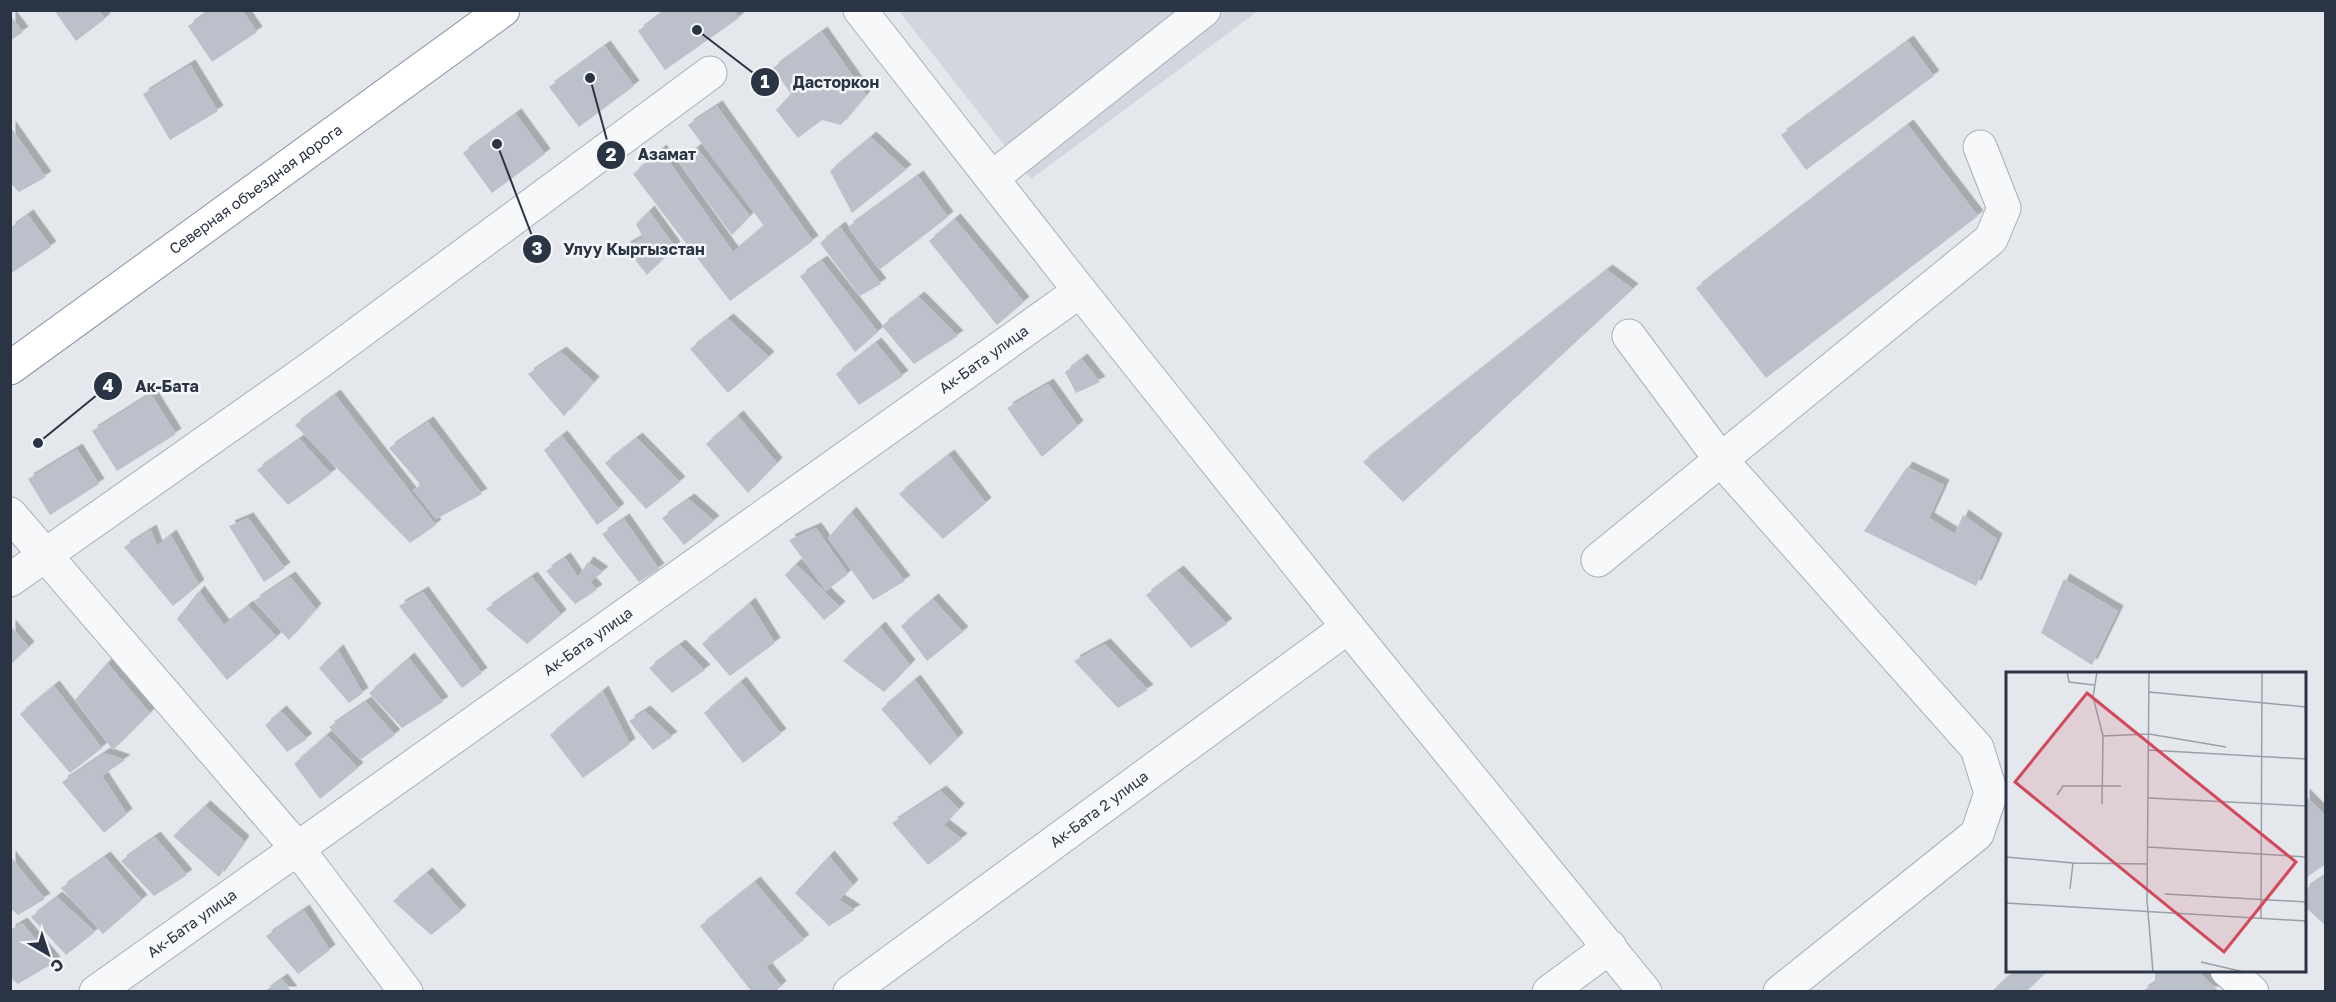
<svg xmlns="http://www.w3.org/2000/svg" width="2336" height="1002" font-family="'Golos Text',sans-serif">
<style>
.built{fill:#d2d6de}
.building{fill:#bbc0ca;filter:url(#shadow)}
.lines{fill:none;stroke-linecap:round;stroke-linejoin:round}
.minor-casing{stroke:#a9aeb7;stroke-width:35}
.highway-casing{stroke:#8b94a3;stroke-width:35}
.minor{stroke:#f7f8fa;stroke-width:33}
.highway{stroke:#fff;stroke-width:33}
.labels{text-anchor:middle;stroke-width:5;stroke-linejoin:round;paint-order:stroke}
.street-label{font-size:15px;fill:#2b3445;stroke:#f4f6f9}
.inset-road{fill:none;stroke:#9a9fa9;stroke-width:1.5}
.view{fill:#d1495b;fill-opacity:0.15;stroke:#d1495b;stroke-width:3}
.inset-edge{fill:none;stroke:#2b3445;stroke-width:3}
.leader{fill:none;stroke:#2b3445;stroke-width:2}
.callout-dot{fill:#2b3445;stroke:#f4f6f9;stroke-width:2}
.mark-label{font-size:18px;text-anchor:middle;font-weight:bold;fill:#fff}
.callout-label{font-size:16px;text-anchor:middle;font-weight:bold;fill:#2b3445;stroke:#f4f6f9;stroke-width:5;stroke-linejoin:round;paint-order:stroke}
</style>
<defs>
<filter id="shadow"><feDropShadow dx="5.5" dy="-5.5" stdDeviation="0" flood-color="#0004"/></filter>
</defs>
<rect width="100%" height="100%" fill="#e4e7ec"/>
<polygon class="built" points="899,11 1258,11 1031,179"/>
<g class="building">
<polygon points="54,10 99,10 105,19 76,41"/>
<polygon points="211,10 242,10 257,32 212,62 188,26"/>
<polygon points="666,10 734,10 739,18 665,70 638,31"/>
<polygon points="10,15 23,32 10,41"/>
<polygon points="822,32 866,95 841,125 822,120 798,138 776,110 791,94 773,68"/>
<polygon points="1908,41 1934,76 1806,170 1781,135"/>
<polygon points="605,46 634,86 579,127 549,87"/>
<polygon points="190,65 218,111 170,140 143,94"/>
<polygon points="717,106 813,241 730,301 633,174 661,150 733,252 764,226 688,125"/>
<polygon points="516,114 545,154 492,193 463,153"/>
<polygon points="1908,125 1978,216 1766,378 1696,288"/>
<polygon points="10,126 46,177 19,192 10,183"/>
<polygon points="871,137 906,170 852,213 830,171"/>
<polygon points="697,148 750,216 732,235 679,163"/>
<polygon points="918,176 948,217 879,270 848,227"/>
<polygon points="649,211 675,247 647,275 625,247 643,237 636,224"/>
<polygon points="28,215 51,247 10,274 10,228"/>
<polygon points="955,219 1024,302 997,325 929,241"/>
<polygon points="840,227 881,284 860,296 820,243"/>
<polygon points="822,261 878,332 855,352 800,276"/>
<polygon points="1607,270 1633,289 1403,502 1363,462"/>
<polygon points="919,297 958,336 914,364 882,326"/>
<polygon points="728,319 769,357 728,393 690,349"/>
<polygon points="876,343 903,376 859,405 836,374"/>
<polygon points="561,352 594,382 564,416 528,374"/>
<polygon points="1082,359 1100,382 1076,393 1065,372"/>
<polygon points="1048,384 1078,426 1042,457 1007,408"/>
<polygon points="151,394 176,434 117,471 92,431"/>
<polygon points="335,395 436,525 410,543 295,425"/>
<polygon points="738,416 777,463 748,493 706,444"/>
<polygon points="428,422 482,494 436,519 413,490 421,485 389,448"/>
<polygon points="562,436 619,509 597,525 544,450"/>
<polygon points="637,438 680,482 646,509 605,463"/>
<polygon points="300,439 331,474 288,505 257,470"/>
<polygon points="77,449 99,484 50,515 28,479"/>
<polygon points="949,455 986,503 943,539 899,494"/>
<polygon points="1907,467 1944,485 1929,518 1955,534 1963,515 1997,539 1976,586 1864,531"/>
<polygon points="689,499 714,521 684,545 662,518"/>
<polygon points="851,512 905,581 873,600 828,538"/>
<polygon points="248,518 285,568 264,582 229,526"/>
<polygon points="624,519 659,569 639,582 602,534"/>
<polygon points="816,528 848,574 826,591 789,540"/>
<polygon points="151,530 157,546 171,535 199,585 173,606 124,547"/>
<polygon points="565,558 578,577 588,562 603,572 590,582 597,590 575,604 546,571"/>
<polygon points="796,564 840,607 824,620 785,575"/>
<polygon points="1178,571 1227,624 1191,648 1146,595"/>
<polygon points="290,577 316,609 289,640 254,601"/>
<polygon points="532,577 561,615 527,644 486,609"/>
<polygon points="2064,579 2118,611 2092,665 2041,633"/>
<polygon points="199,591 224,625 248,606 277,637 227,680 177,619"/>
<polygon points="423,592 482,673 462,688 399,606"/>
<polygon points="933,599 963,632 927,661 901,626"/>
<polygon points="750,603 775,643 730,676 702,644"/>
<polygon points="10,625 29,647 10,665"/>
<polygon points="880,627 910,665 884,692 843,661"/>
<polygon points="1105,644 1148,690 1118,708 1074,661"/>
<polygon points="680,645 705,670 672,693 649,668"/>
<polygon points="338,650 363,693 349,703 319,668"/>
<polygon points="409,658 443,702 402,728 369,693"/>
<polygon points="107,663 150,713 113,750 75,700"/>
<polygon points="915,680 958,738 930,765 881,709"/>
<polygon points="741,682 781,734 743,763 704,713"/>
<polygon points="54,686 102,748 70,773 20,714"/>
<polygon points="603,691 630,744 583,778 550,735"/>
<polygon points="366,702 395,735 360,760 329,727"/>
<polygon points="281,711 307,739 287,752 265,725"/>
<polygon points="645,711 672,737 653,750 629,721"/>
<polygon points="327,735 358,768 320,799 294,764"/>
<polygon points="105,753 125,760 102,776 127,814 104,833 62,782"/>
<polygon points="941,791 959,809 944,825 962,839 928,865 892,823"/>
<polygon points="2304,794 2326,816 2326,864 2304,879"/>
<polygon points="205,806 244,841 219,877 173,836"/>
<polygon points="155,837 187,875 154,896 121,861"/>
<polygon points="10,856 45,899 18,915 10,908"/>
<polygon points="829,856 853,885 839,900 855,910 829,926 795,893"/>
<polygon points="105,857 142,900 103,934 61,888"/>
<polygon points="427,873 461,911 431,935 393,901"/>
<polygon points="2326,875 2326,926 2304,906 2304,890"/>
<polygon points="755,882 804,940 766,967 781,986 775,992 752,992 700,926"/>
<polygon points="57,897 95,932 66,955 31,917"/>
<polygon points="304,910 330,950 298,974 266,936"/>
<polygon points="22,923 55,962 18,984 10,977 10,930"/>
<polygon points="2015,970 2040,970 2044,974 2026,992 1991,992"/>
<polygon points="2155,970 2196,970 2220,992 2141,992 2155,983"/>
<polygon points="282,979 292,992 264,992"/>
</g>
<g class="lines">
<defs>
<g id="minor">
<polyline points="860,10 1080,291 1348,627 1645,992"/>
<polyline points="992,178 1204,10"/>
<polyline points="1629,336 1721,460 1977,748 1991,793 1977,834 1780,992"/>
<polyline points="10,514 297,848 406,992"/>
<polyline points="1598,560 1991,239 2004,208 1980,147"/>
<polyline points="10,580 318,363 710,73"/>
<polyline points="2227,970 2252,992"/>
<path id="s1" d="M96 992 1080 291"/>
<path id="s2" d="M850 992 1348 627"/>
<polyline points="1549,992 1610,947"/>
</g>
<g id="highway">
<path id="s3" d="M10 368 503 10"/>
</g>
</defs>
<use href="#minor" class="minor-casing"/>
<use href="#highway" class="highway-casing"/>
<use href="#minor" class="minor"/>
<use href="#highway" class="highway"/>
</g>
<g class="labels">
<g class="street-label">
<text dy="5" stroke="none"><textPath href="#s3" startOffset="304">Северная объездная дорога</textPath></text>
<text dy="5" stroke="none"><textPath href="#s1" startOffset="1090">Ак-Бата улица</textPath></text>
<text dy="5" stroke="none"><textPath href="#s1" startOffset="604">Ак-Бата улица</textPath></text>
<text dy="5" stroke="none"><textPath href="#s2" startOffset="309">Ак-Бата 2 улица</textPath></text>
<text dy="5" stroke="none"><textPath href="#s1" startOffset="118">Ак-Бата улица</textPath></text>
</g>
</g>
<g transform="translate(2006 672)">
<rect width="300" height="300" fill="#e4e7ec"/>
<path class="inset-road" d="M61 0 63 10 88 13M91 0 87 25 97 64M143 0 141 228 147 300M143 20 300 35M143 62 220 75M142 78 300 87M51 123 57 114H115M143 126 300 134M96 132 97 64 143 62M142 175 300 185M0 185 67 191 64 217M67 191 142 192M159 222 300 230M0 231 300 249M255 247 256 0M195 290 238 300"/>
<path class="view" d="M81 21 290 190 218 280 9 110Z"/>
<rect width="300" height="300" class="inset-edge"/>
</g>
<path class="leader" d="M697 30L765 82M590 78L611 155M497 144L537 249M38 443L108 386"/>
<g class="callout-dot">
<circle cx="697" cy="30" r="6"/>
<circle cx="590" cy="78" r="6"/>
<circle cx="497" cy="144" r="6"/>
<circle cx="38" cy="443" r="6"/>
<circle cx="765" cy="82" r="15"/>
<circle cx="611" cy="155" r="15"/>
<circle cx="537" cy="249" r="15"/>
<circle cx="108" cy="386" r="15"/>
</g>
<g class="mark-label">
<text x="765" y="88">1</text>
<text x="611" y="161">2</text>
<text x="537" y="255">3</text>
<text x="108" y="392">4</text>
</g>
<g class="callout-label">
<text x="836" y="88">Дасторкон</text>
<text x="667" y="160">Азамат</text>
<text x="634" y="255">Улуу Кыргызстан</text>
<text x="167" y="392">Ак-Бата</text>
</g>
<rect width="2336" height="1002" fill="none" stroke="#2b3445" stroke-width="24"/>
<g transform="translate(48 954) rotate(141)" stroke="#f4f6f9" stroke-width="4.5" paint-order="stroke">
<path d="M0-4.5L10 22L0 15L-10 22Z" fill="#2b3445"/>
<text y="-9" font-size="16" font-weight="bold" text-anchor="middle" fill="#2b3445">С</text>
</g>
</svg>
